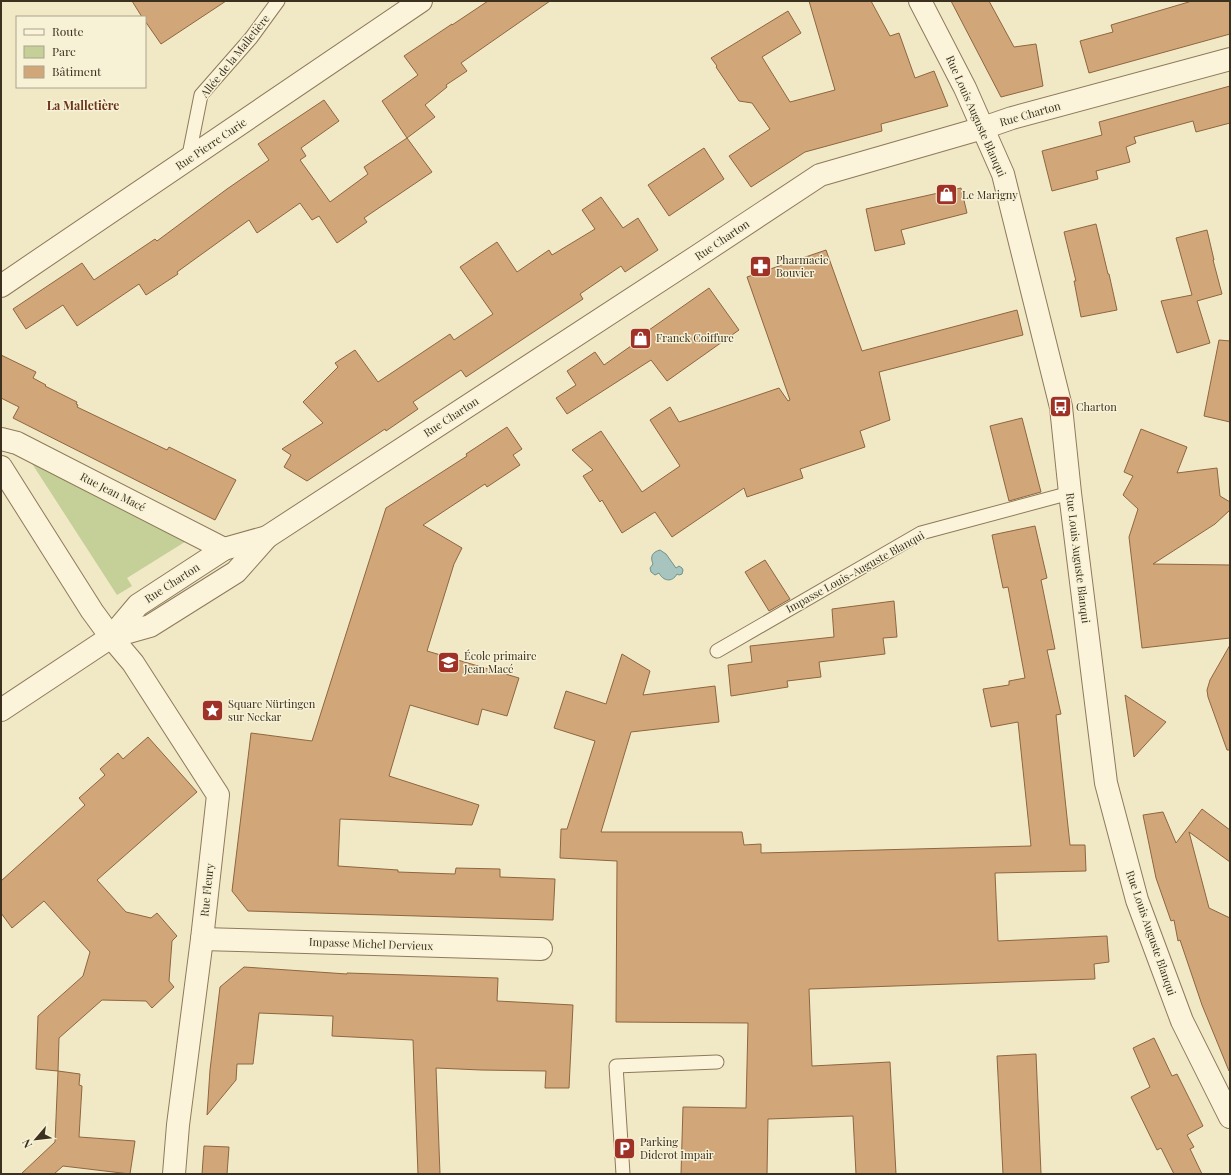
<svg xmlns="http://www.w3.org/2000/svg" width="1231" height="1175" font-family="'Playfair Display',serif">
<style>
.green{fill:#c4d098}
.water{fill:#a7c4be;stroke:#6d938e}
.building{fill:#d1a77a;stroke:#8e663f}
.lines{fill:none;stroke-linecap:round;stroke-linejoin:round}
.service-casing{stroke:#8d7a5a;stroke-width:15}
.minor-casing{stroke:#8d7a5a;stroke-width:24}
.service{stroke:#fbf4da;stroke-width:13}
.minor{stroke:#fbf4da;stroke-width:22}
.labels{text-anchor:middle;stroke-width:3;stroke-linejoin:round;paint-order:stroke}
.street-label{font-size:11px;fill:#3c301f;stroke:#f7f1d6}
.poi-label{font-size:11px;fill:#3c301f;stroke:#f7f1d6;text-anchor:start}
.neighbourhood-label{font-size:12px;font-weight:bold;fill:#6b351c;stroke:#f7f1d6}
</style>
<rect width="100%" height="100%" fill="#f1e8c6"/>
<polygon class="green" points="31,462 188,540 127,578 132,586 117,595"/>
<path class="water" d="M660 550 666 554 676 568 679 566 682 568 683 570 682 574 679 575 677 574C672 583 663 581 659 573L655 575 651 572 650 568 653 564C650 557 652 552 660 550Z"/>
<g class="building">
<polygon points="132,1 226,1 161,44 145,21 145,17 142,17"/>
<polygon points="488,1 550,1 461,63 467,71 446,85 447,87 425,105 435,117 407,138 382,101 418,75 404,56 452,24 452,25"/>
<polygon points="809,1 871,1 890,36 899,33 915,78 934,71 948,106 881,124 882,131 805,152 751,187 729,156 770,129 752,103 739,101 716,67 717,66 711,58 788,11 801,33 762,57 790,102 835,90"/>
<polygon points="951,1 989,1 1014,47 1036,44 1043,86 1001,97"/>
<polygon points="1192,1 1230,1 1230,34 1089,73 1080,41 1113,32 1111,25"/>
<polygon points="1230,86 1230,123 1196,132 1193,121 1134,137 1136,143 1126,147 1130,162 1096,171 1098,179 1052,191 1042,151 1102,135 1099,122"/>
<polygon points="324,100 339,121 301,148 306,156 300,160 330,202 368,174 364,167 407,138 432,172 364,218 367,222 337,243 319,216 312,220 300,203 257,233 249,220 177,272 178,274 146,295 139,284 77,326 63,305 26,329 13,309 82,263 94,280 155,239 157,241 227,189 269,160 258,144"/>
<polygon points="704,148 724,179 669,216 648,185"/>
<polygon points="961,188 967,213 901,230 905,244 875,251 866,209"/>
<polygon points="601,197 623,228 638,218 658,250 625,272 621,266 580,294 583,299 466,377 461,370 413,402 418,409 386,431 385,429 307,481 284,467 291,455 282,449 323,423 303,402 338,367 335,363 355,350 378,382 450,334 454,340 493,314 460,267 497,242 517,272 549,250 552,255 595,229 582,210"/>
<polygon points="1096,224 1108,274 1109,274 1117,310 1081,317 1074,281 1076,281 1064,232"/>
<polygon points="1207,230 1214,260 1213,260 1222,294 1197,301 1210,343 1177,353 1161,301 1192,295 1176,238"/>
<polygon points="826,250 862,351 1017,310 1023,335 879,372 890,420 860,431 865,447 800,469 803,478 747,497 744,488 672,537 655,512 622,533 602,500 600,502 583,476 593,470 572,450 601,431 642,492 680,466 650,420 670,407 679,422 779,388 788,401 790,400 747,277"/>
<polygon points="709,288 739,330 667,381 651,360 567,414 556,398 576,385 567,371 595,352 604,365 638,341 637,339 649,330"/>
<polygon points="1219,340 1230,341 1230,422 1204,416"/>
<polygon points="1,355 36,372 33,378 46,385 45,386 77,402 76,404 78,405 77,407 167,450 169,447 236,480 215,520 13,418 19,407 1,398"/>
<polygon points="1022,418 1041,492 1009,501 990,426"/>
<polygon points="507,427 522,449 513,455 520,465 487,487 485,484 423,525 462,548 454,564 427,651 519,678 507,716 482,709 478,725 410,705 389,776 479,805 472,825 340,819 338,866 398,870 398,872 455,874 456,868 500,869 500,877 555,879 553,920 248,911 232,891 251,733 312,741 386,508 467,456 466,454"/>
<polygon points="1141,429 1187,447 1177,473 1217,468 1220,496 1230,502 1230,510 1215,524 1153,564 1230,565 1230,638 1142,648 1129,537 1138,509 1123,495 1133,476 1124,472"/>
<polygon points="1035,526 1047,578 1041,580 1055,649 1047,650 1061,714 1056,715 1070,845 1085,845 1086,871 995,873 998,941 1107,936 1109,962 1094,964 1095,979 809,989 812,1066 890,1062 896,1174 856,1174 853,1116 768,1119 767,1174 681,1174 683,1107 746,1108 748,1023 616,1022 617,861 560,858 561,829 567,829 595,741 554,728 566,691 606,704 622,654 650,671 643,695 715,686 719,722 631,732 601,832 742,832 744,845 761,844 761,853 1031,846 1018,722 991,727 983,689 1009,685 1009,681 1025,678 1008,587 1003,588 992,535"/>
<polygon points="765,560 790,599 769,611 745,572"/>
<polygon points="894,601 897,637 883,638 885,654 819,662 821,677 787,681 788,687 731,696 728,665 752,662 750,646 834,637 832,609"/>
<polygon points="1230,645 1230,750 1227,750 1208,697 1207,690 1210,680"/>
<polygon points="1125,695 1166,722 1134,757"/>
<polygon points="148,737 197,792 97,880 126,912 151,918 157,913 177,936 172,941 169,981 174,987 152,1008 146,1001 102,1000 59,1038 58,1071 36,1069 38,1016 83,976 90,952 44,901 12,928 1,913 1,881 85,805 79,798 105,775 100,769 118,753 123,759"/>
<polygon points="1202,809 1230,830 1230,862 1189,832 1209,908 1230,918 1230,1071 1229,1071 1202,1005 1180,940 1178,941 1174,920 1171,921 1156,878 1143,815 1163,812 1176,843"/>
<polygon points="244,967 347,974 347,973 498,978 497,1001 573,1005 569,1088 545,1088 546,1071 481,1070 436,1068 440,1174 418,1174 413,1040 332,1036 333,1016 259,1013 253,1064 237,1064 236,1080 207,1115 210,1070 220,987"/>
<polygon points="1154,1038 1172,1076 1177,1074 1203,1126 1187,1135 1194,1147 1190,1149 1202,1174 1174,1174 1161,1148 1157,1150 1131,1097 1150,1087 1133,1048"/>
<polygon points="1036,1054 1041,1174 1003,1174 997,1056"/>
<polygon points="58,1071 80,1074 79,1085 82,1086 79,1137 135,1141 130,1174 63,1166 54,1174 21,1174 55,1142"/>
<polygon points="204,1146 229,1147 227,1174 202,1174"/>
</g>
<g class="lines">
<defs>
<g id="service">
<polyline points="188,160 201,95 251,38 278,1"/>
<polyline points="717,651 921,533 1070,493"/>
<polyline points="623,1174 616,1066 717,1062"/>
</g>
<g id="minor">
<polyline points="920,1 965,88 1003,174 1061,407 1070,493 1106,783 1137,900 1182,1021 1230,1117"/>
<polyline points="1,286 421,1"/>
<polyline points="1,439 17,443 224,549"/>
<polyline points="1,467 92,611 111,637 133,663 218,795 202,939 178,1125 174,1174"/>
<polyline points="111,637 150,626 236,572 267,537 696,257 820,175 983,128 1012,118 1230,59"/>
<polyline points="1,710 111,637 138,605 224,549 267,537"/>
<polyline points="202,939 541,949"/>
</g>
</defs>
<use href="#service" class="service-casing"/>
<use href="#minor" class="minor-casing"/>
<use href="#service" class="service"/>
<use href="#minor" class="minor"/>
</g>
<defs>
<symbol id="shop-square" viewBox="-11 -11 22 22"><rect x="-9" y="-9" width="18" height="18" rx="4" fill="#9f3227" stroke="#f7f1d6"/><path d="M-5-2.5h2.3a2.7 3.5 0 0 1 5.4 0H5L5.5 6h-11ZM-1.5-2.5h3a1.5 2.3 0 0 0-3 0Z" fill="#fff"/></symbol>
<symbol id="pharmacy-square" viewBox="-11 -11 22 22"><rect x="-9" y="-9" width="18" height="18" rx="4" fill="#9f3227" stroke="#f7f1d6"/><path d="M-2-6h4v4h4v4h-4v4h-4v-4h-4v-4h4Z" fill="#fff"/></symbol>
<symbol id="bus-square" viewBox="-11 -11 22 22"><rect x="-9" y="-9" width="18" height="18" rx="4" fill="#9f3227" stroke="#f7f1d6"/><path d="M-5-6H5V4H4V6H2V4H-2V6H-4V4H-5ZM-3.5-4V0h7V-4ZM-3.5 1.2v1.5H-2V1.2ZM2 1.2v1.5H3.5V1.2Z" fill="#fff"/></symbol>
<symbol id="school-square" viewBox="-11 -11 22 22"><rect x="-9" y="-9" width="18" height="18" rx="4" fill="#9f3227" stroke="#f7f1d6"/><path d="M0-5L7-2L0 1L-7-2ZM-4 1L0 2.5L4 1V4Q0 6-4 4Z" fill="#fff"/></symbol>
<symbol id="sight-square" viewBox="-11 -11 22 22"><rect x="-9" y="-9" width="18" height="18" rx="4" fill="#9f3227" stroke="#f7f1d6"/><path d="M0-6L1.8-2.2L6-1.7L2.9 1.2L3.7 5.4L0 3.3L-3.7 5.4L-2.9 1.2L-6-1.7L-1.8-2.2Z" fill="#fff"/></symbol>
<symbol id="parking-square" viewBox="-11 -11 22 22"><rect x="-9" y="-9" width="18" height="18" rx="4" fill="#9f3227" stroke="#f7f1d6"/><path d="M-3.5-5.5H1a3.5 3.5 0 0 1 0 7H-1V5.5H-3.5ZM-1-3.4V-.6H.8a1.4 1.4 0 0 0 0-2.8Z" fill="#fff"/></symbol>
</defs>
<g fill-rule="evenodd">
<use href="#shop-square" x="934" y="182" width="25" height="25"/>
<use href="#pharmacy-square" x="748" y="254" width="25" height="25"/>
<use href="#shop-square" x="628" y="326" width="25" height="25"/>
<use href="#bus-square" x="1048" y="394" width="25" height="25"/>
<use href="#school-square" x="436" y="650" width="25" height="25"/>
<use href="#sight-square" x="200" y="698" width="25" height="25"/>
<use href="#parking-square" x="612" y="1136" width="25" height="25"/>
</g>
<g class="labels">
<g class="street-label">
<text transform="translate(235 56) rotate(-51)" y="4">Allée de la Malletière</text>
<text transform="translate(1030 114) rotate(-16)" y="4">Rue Charton</text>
<text transform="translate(976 116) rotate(66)" y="4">Rue Louis Auguste Blanqui</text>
<text transform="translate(211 144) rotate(-34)" y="4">Rue Pierre Curie</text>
<text transform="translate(722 240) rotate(-34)" y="4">Rue Charton</text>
<text transform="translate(451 417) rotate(-33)" y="4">Rue Charton</text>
<text transform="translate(113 492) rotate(27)" y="4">Rue Jean Macé</text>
<text transform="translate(1078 558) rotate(83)" y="4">Rue Louis Auguste Blanqui</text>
<text transform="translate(855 572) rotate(-29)" y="4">Impasse Louis-Auguste Blanqui</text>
<text transform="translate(172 583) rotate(-33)" y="4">Rue Charton</text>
<text transform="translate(207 890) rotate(-84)" y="4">Rue Fleury</text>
<text transform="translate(1151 933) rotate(71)" y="4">Rue Louis Auguste Blanqui</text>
<text transform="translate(371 944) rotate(2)" y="4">Impasse Michel Dervieux</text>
</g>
<g class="poi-label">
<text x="962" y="199">Le Marigny</text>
<text x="776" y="264">Pharmacie<tspan x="776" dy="13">Bouvier</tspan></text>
<text x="656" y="342">Franck Coiffure</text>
<text x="1076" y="411">Charton</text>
<text x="464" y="660">École primaire<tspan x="464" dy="13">Jean Macé</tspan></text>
<text x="228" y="708">Square Nürtingen<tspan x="228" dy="13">sur Neckar</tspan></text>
<text x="640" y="1146">Parking<tspan x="640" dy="13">Diderot Impair</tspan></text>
</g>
<g class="neighbourhood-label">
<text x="83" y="110">La Malletière</text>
</g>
</g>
<rect width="1231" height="1175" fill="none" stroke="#3c301f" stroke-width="4"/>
<rect x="16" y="16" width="130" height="72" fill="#f7f1d6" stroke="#aca48d"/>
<rect x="24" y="29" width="20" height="6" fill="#fbf4da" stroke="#aca48d"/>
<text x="52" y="36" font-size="12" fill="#3c301f">Route</text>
<rect x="24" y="46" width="20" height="12" fill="#c4d098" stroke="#aca48d"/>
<text x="52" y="56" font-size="12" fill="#3c301f">Parc</text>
<rect x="24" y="66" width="20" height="12" fill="#d1a77a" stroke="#aca48d"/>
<text x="52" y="76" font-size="12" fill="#3c301f">Bâtiment</text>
<g transform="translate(36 1139) rotate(242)" stroke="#f7f1d6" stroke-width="3" paint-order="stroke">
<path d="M0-3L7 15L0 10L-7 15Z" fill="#3c301f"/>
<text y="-6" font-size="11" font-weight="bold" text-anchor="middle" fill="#3c301f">N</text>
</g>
</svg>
